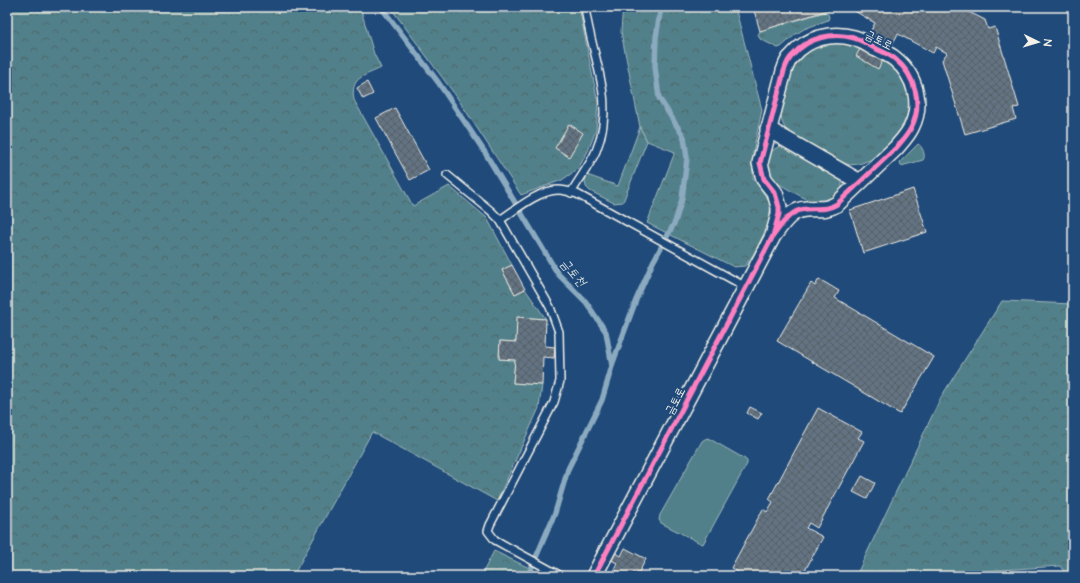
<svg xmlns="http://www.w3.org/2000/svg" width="1080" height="583" font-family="'Architects Daughter','Poor Story',sans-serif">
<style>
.grass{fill:url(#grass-tufts);stroke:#a2b8b9}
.forest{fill:url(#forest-crowns);stroke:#a2b8b9}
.pitch{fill:#51808a;stroke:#a2b8b9}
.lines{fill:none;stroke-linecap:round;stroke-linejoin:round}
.stream{stroke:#8baabf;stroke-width:5.5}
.building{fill:url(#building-cross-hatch);stroke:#f4f1e8}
.service-casing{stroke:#f4f1e8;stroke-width:10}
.minor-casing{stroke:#f4f1e8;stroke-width:18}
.service{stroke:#1f4a7a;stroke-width:7}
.minor{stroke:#1f4a7a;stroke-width:15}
.cycleway-casing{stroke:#1f4a7a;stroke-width:8}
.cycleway{stroke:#ff80c0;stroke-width:5}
.labels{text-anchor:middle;stroke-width:4;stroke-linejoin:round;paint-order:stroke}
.street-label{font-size:12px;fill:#f4f1e8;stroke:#1f4a7a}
.water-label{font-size:13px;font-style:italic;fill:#dadfde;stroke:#1f4a7a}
</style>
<defs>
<pattern id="grass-tufts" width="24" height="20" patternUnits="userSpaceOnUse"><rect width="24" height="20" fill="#51808a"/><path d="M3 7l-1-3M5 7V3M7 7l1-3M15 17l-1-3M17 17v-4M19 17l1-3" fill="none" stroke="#4d676b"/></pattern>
<pattern id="forest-crowns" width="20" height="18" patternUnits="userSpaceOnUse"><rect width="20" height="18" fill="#51808a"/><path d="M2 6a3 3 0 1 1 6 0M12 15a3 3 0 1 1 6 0" fill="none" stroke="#4d676b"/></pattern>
<pattern id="building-cross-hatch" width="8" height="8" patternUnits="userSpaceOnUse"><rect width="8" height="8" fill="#647383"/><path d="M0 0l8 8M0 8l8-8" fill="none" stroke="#565e64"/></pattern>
</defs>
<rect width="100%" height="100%" fill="#1f4a7a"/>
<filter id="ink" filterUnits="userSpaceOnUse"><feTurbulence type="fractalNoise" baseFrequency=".025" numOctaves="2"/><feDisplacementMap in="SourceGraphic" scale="8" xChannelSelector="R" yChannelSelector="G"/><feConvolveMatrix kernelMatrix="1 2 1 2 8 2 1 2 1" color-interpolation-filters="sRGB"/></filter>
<g filter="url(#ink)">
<g class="grass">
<polygon points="825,12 828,14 829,17 828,20 804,29 796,34 781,47 778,48 760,39 758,35 760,31"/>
<polygon points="835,42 849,44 860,49 883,61 899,71 907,82 911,107 907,120 899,133 882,151 870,160 859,164 850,165 840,162 792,137 786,130 782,122 780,109 789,74 796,61 808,51 821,44"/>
<polygon points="640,127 647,141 623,202 614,203 590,191 586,187 585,181 587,175 618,186"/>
<path d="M918 144C923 147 926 156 923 160L901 166 900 162Z"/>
<path d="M783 146 839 177 842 181V191L832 201C827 202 819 204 813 202 809 201 778 184 775 181 762 170 765 148 783 146Z"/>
</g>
<g class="forest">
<path d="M7 7H360L374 54 381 68C363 77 350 77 354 100L413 206 449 186 487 218 512 265 502 270 515 294 525 289 546 319 518 317 516 342 500 341 499 359 515 360 513 383 542 385 539 408 497 501 372 432 293 576H7Z"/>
<polygon points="390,7 579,7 598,103 596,130 588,151 578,169 562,180 521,195 456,96"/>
<polygon points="624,7 735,7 762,110 753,152 753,178 771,204 768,225 754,254 745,266 734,267 647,223 675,152 647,141 640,127 621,32 622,17"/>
<polygon points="1002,301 1073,304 1073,576 1067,576 1060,566 985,571 981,576 856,576 941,397"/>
<polygon points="494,551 546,576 481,576"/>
</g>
<polygon class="pitch" points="708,438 745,459 747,461 747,464 703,544 700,543 661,523 659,520 660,515 702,441 705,439"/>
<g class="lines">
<g class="stream">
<polyline points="381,7 438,82 484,151 558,274 586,302 606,332 612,366 602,400 568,469 555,513 528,576"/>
<polyline points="612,365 636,300 653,262 675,222 682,199 687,158 684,137 659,98 655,67 656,37 661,7"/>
</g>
</g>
<g class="building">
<polygon points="753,7 838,7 760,31"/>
<polygon points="848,7 959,7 985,20 988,29 995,27 1019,107 1013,108 1016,119 965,134 942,60 947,53 936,47 933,53 898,34 878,69 856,56 875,23"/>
<polygon points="367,82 373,94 363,99 357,88"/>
<polygon points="395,108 429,170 410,180 376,118"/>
<polygon points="569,124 583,133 569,157 555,148"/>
<polygon points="913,189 927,232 863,253 850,210"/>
<polygon points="512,265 525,289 515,294 502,270"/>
<polygon points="819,279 839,291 835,298 934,357 900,414 777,341 811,283 815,286"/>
<polygon points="517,317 546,319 545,346 555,347 554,358 543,357 542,385 513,383 515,360 499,359 500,341 516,342"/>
<polygon points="750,407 762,413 758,419 747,413"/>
<polygon points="818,408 862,432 858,438 864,441 817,528 809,523 806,528 823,537 802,576 745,576 731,568 763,509 767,512 773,502 769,499"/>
<polygon points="862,476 875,483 867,499 853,492"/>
<polygon points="599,545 621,556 625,548 646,559 638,574 634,572 632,576 626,576 614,569 617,563 596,552"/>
</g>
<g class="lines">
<defs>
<g id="service">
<polyline points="447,175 491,211 500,220 550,307 559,332 560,381 554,402 490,525 488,531 495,540 561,576"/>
<path d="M571 193C579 179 590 165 596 151 617 101 591 56 585 7"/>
<path d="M500 220C515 210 539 190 558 190 565 190 571 192 577 194L746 287"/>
</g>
<g id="minor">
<polyline points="768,129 860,182"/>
<path d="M594 576 773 236C782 224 790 210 806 209 819 208 825 211 837 204L896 148C901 142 907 136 911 128 923 105 916 76 895 59 889 54 881 51 874 48 868 44 861 40 854 38 833 32 808 37 793 55 788 59 786 65 784 71L760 163 764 179 775 193 779 207V214L773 236"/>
</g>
</defs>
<use href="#service" class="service-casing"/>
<use href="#minor" class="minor-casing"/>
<use href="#service" class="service"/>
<use href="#minor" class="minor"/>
<defs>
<path id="cycleway" d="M594 576 773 236C782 224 790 210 806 209 819 208 825 211 837 204L896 148C901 142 907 136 911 128 923 105 916 76 895 59 889 54 881 51 874 48 868 44 861 40 854 38 833 32 808 37 793 55 788 59 786 65 784 71L760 163 764 179 775 193 779 207V214L773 236"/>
</defs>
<use href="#cycleway" class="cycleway-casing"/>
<use href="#cycleway" class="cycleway"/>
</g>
</g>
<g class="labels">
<g class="street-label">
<text transform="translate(879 40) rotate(27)" y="4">금토로</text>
<text transform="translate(675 401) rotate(-62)" y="4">금토로</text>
</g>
<g class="water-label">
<text transform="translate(574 272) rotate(50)" y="5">금토천</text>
</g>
</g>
<rect width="1080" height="583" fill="none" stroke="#1f4a7a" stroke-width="24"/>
<rect x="12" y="12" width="1056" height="559" fill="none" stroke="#f4f1e8" stroke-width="1.5" filter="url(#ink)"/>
<g transform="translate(1038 42) rotate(95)" stroke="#1f4a7a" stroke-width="3" paint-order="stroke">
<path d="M0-3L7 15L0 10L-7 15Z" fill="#f4f1e8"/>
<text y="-6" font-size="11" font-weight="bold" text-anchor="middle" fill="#f4f1e8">N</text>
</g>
</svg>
